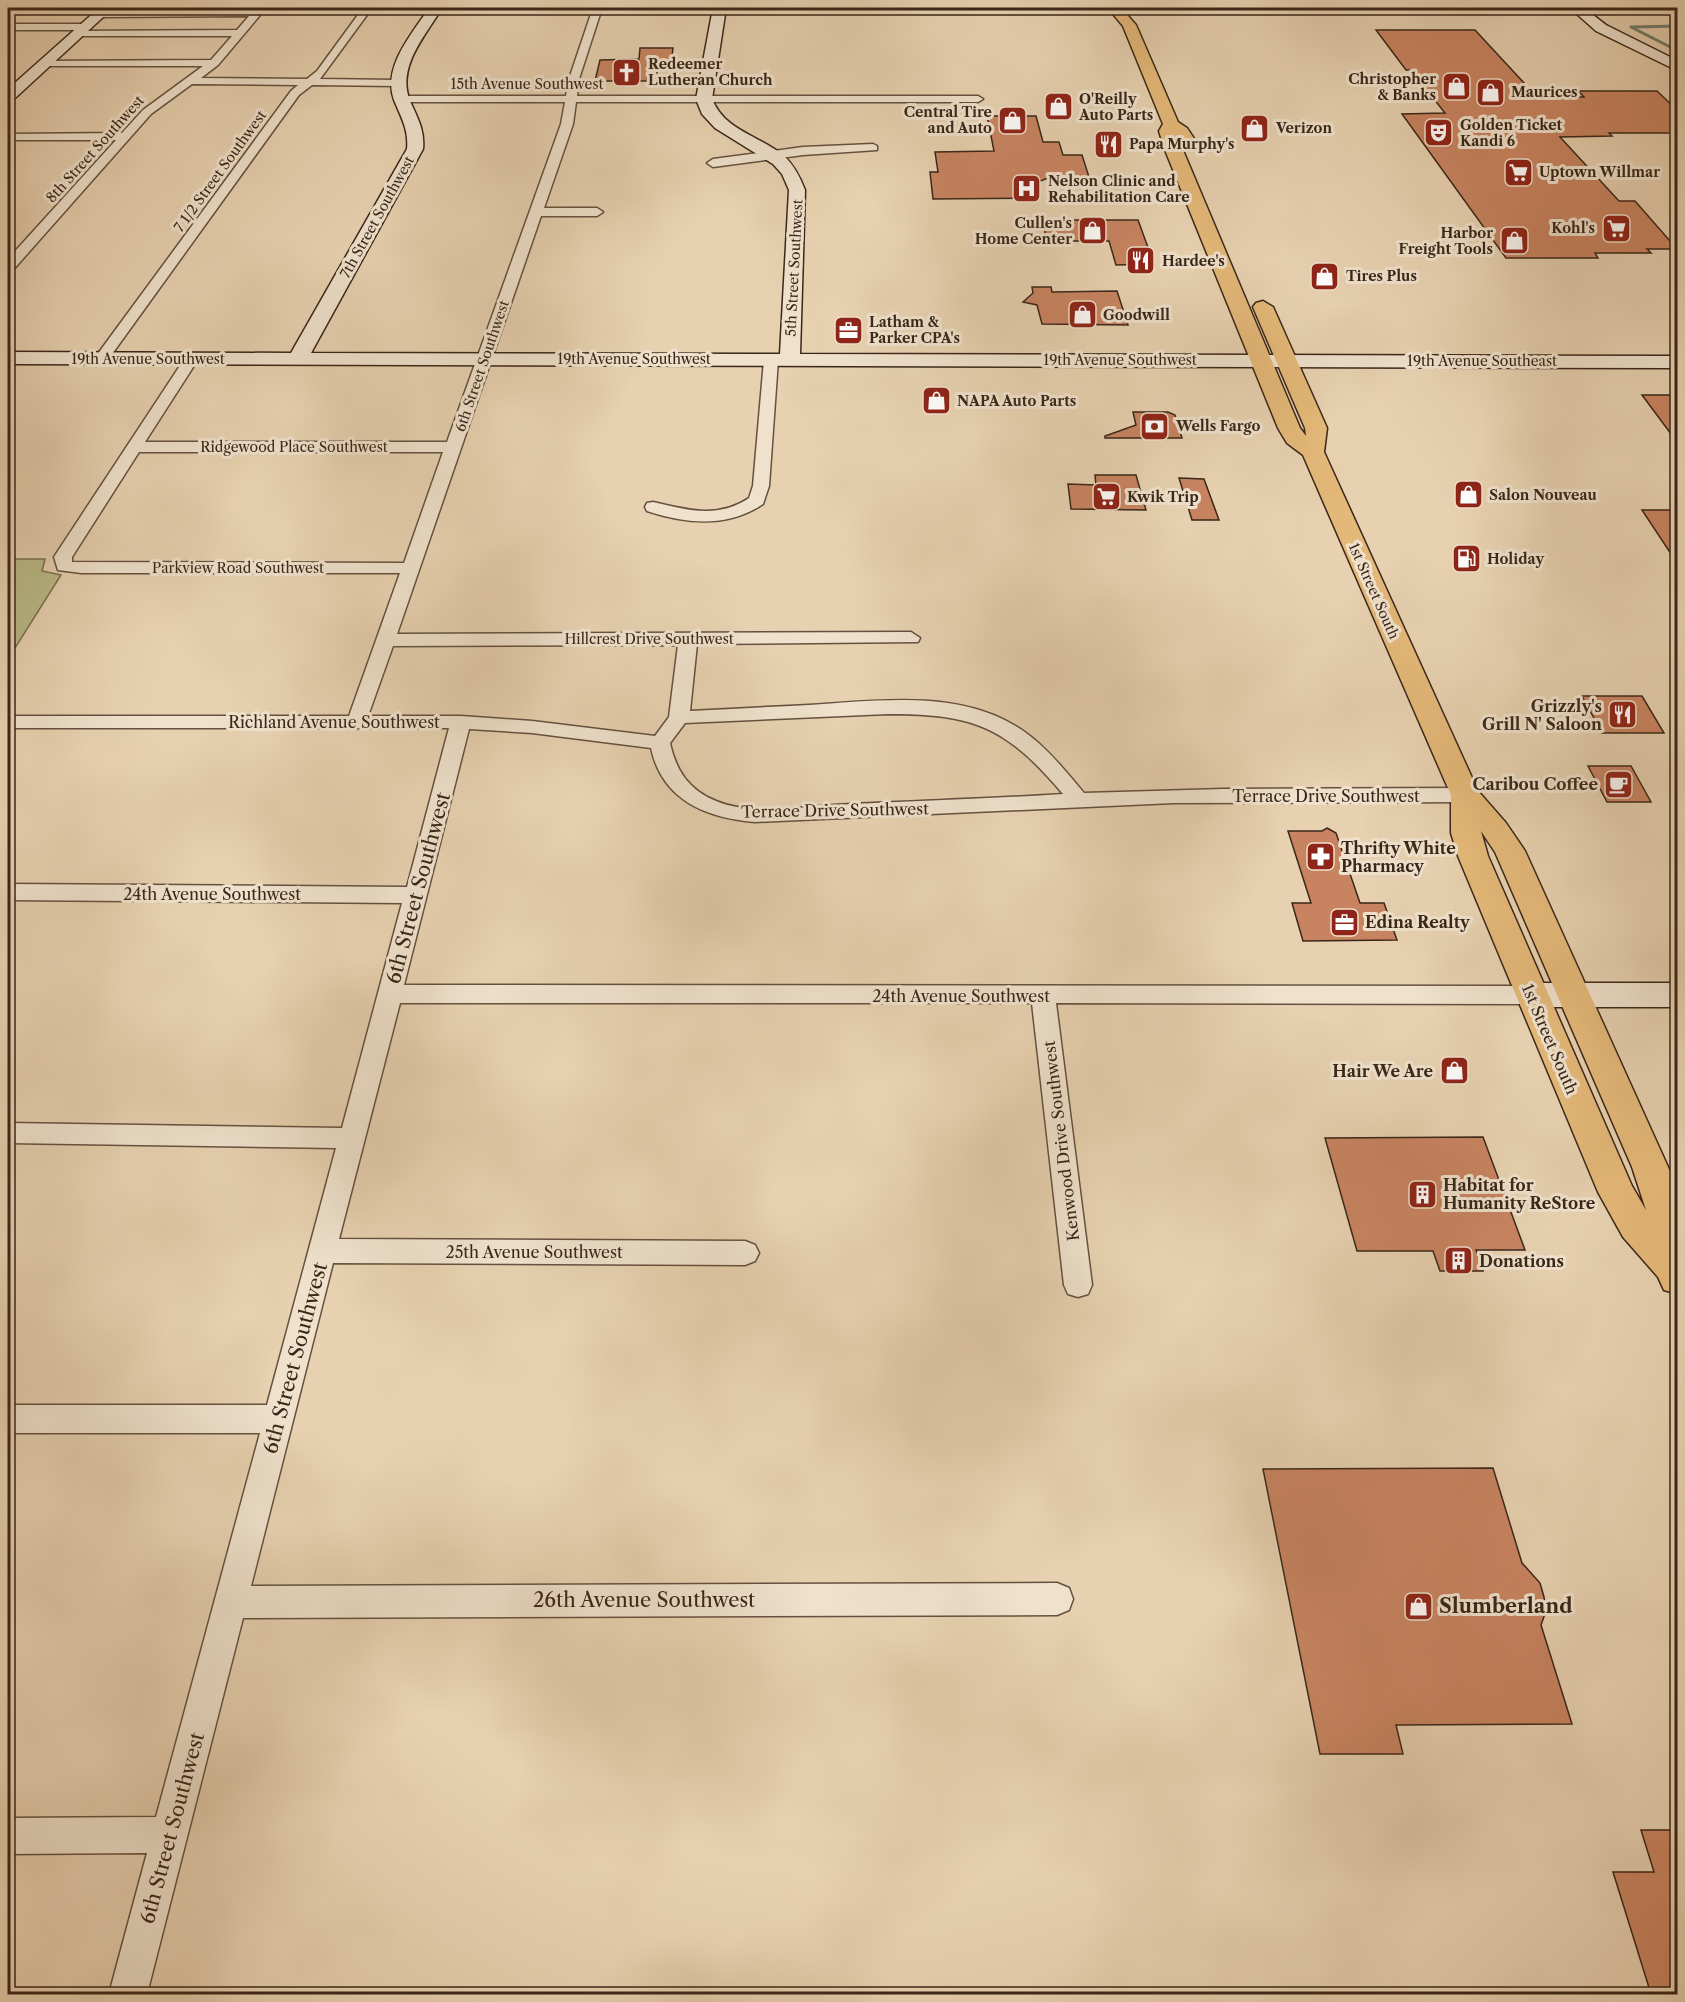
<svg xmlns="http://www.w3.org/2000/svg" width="1685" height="2002" font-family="'Libre Caslon Text',serif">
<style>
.green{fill:#baba88;stroke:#7a7050;stroke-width:1.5}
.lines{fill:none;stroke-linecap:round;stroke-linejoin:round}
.stream{stroke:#727d6f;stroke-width:3}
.building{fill:#c88461;stroke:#3a2619;stroke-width:1.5}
.street-casing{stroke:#65513f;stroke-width:3}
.secondary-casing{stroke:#3a2619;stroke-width:3}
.primary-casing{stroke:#3a2619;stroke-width:3}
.street{fill:#efe1cc;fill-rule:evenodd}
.secondary{fill:#efe1cc;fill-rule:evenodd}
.primary{fill:#e4b878;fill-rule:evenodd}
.labels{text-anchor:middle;stroke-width:6;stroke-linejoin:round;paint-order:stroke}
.far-poi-label{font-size:14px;font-weight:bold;fill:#3a2619;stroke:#efe1cc;text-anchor:start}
.far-street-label{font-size:14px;fill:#3a2619;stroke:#efe1cc}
.poi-label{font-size:16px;font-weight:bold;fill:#3a2619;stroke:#efe1cc;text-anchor:start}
.street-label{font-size:16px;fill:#3a2619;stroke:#efe1cc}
.near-street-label{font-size:20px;fill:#3a2619;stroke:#efe1cc}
.near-poi-label{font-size:20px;font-weight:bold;fill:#3a2619;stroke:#efe1cc;text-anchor:start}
</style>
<rect width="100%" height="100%" fill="#e7d1b0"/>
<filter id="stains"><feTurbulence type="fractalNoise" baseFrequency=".00333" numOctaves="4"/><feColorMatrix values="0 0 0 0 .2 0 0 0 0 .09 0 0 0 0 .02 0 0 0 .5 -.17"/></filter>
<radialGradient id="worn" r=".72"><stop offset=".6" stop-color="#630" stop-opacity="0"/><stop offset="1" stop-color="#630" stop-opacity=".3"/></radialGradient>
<polygon class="green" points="8,559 45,559 42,571 61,575 15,648 8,648"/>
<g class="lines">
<g class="stream">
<polyline points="1631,27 1678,51"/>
<polyline points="1632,27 1678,26"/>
</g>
</g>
<g class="building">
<polygon points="1376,30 1475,30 1537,97 1584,97 1578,91 1657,91 1677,110 1677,133 1609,133 1612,136 1560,137 1619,201 1635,201 1677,249 1647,249 1651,253 1595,253 1598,258 1506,258 1402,114 1445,113 1411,70 1406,70"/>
<polygon points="640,48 673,48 671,65 658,65 656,78 647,78 648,81 595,81 600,60 639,59"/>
<polygon points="987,116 1036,116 1043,142 1059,142 1063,155 1082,155 1089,177 1051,177 1032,184 1036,198 933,199 930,172 938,172 935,152 994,151"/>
<polygon points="1042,220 1138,220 1154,264 1116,265 1109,241 1047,241"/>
<polygon points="1032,287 1051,287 1052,292 1117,291 1128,325 1042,324 1037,305 1023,302 1033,293"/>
<polygon points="1642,395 1673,395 1677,401 1677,442"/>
<polygon points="1133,412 1168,412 1175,415 1182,438 1105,438 1105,436 1136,425"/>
<polygon points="1095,475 1136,475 1146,510 1071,509 1068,484 1096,485"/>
<polygon points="1179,478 1204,479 1219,520 1192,520"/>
<polygon points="1642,510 1677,510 1677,563"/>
<polygon points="1582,696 1642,696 1664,733 1602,733"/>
<polygon points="1588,766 1631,766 1651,802 1607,802"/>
<polygon points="1327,828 1336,833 1360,903 1384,903 1397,940 1303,941 1292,903 1311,903 1288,831 1322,831"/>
<polygon points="1483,1137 1525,1250 1476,1250 1483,1271 1440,1271 1433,1251 1357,1251 1325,1138"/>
<polygon points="1493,1468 1522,1563 1540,1583 1544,1597 1546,1611 1541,1625 1572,1724 1396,1725 1403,1754 1320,1754 1263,1469"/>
<polygon points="1641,1830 1677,1830 1677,1994 1651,1994 1613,1872 1654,1872"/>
</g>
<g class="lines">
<defs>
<g id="street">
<polygon points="256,8 266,8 218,65 201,78 307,79 317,71 363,8 372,8 320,79 398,80 403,83 398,86 312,85 299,95 107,361 97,361 95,358 97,355 291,91 298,85 192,84 151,114 13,270 8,271 8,259 116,140 8,140 8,134 122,133 143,110 203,66 45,66 41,65 41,61 211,60 232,36 78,36 74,35 74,31 237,30 249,16 99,17 96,16 96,12 254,10"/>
<path d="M593 8H602L579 79 577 96H978L983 99 978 102H576L573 124 544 208H597L603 212 597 216H541L397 634 911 632 920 638 918 642 697 644 690 711C729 709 769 707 809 705 873 701 953 690 1012 724 1041 740 1063 768 1084 793L1223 789 1465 788 1472 790 1476 795 1472 800 1465 802 1174 803 755 822C706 818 662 800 651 748L532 733 469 729 404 985 1532 986 1540 989 1544 995 1540 1001 1532 1004 1056 1003 1092 1285 1088 1294 1078 1297 1068 1294 1064 1285 1032 1003H400L339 1239 745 1241 755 1245 759 1253 755 1261 745 1265 333 1263 251 1586 1057 1583 1069 1588 1073 1599 1069 1610 1057 1615 243 1618 147 1994H109L147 1853 8 1854V1818L156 1817 260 1433H8V1405H267L336 1148 8 1143V1123L342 1128 402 903 8 900V884L407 887 449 728H8V716H349L400 573H81L58 570 54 557 187 355 192 354 199 358 145 442H447L561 124 565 102H400L395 99 400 96H566L569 79ZM139 452H443L404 563 72 562V557ZM678 645 669 717 655 736 532 721 461 716H368L393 646ZM888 714C975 714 1006 727 1063 794 986 799 910 801 834 805 797 807 752 816 716 801 689 790 676 771 670 743L685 723Z"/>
<polygon points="8,24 85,24 90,27 85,30 8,30"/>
<polygon points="8,82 21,82 26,85 21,88 8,88"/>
<polygon points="873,144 877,146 877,150 803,155 713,167 707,163 713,159 803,147"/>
<path d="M771 356 778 360 769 486 763 504C728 528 686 524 647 511L645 507 647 503 653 502C687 510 718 519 749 498L753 486 764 360Z"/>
</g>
<g id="secondary">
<polygon points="99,8 113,8 13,100 8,101 8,89"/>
<path d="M429 8H442C426 35 396 67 410 101 417 117 425 130 423 149L311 353 780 354 789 190 782 174 773 164 715 128 702 114 696 99 713 8H726L712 99C725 131 758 135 783 155 794 165 800 177 805 190L800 354 1678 356V368L8 364V352L291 353 407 149C409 130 401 117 394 100 382 67 412 34 429 8Z"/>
<polygon points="1570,8 1584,8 1606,25 1678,61 1678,71 1596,31"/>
<polygon points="1532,983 1678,983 1678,1007 1532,1007 1520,1003 1516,995 1520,987"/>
</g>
<path id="primary" d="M1108 8H1121L1136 25 1178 122 1187 128 1195 140 1187 145 1181 143 1177 136 1300 428 1306 436 1305 428 1253 307 1256 303 1263 301 1273 307 1327 428 1324 452 1478 791 1506 823 1525 851 1668 1167 1678 1192V1294L1664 1290 1658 1277 1623 1237 1598 1192 1458 856 1451 833V795L1303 455 1287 443 1278 428 1165 150 1159 131 1163 124 1123 26ZM1481 831 1495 852 1632 1167 1646 1210 1632 1186 1488 856Z"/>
</defs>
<use href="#street" class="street-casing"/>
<use href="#secondary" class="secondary-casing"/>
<use href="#primary" class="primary-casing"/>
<use href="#street" class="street"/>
<use href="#secondary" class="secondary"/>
<use href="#primary" class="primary"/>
</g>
<defs>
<symbol id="church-square" viewBox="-11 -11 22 22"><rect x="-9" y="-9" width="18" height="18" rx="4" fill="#8f2418" stroke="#efe1cc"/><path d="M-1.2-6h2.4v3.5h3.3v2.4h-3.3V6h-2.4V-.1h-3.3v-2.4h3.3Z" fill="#fff"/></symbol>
<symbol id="shop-square" viewBox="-11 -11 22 22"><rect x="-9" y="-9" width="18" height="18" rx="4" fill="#8f2418" stroke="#efe1cc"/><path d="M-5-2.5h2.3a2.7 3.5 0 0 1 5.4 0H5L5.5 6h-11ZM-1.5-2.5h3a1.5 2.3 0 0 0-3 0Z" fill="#fff"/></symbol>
<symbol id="theatre-square" viewBox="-11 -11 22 22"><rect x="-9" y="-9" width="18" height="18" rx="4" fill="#8f2418" stroke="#efe1cc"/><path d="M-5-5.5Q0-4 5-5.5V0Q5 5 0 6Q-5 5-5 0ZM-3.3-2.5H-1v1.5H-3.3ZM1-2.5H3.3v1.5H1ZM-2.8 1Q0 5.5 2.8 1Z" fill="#fff"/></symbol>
<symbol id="restaurant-square" viewBox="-11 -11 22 22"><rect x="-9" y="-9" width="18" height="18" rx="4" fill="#8f2418" stroke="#efe1cc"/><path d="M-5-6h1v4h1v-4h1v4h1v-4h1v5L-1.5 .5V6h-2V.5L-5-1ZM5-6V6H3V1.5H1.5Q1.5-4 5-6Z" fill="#fff"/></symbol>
<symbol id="supermarket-square" viewBox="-11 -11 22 22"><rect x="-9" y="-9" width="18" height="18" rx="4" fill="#8f2418" stroke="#efe1cc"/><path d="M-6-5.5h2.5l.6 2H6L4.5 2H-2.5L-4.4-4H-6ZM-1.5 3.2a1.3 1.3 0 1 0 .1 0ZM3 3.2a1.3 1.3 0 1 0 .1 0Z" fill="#fff"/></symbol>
<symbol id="hospital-square" viewBox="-11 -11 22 22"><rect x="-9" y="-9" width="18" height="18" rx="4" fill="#8f2418" stroke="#efe1cc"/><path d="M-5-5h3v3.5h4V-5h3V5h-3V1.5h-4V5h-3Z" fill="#fff"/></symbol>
<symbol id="office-square" viewBox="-11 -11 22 22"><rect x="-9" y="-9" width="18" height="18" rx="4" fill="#8f2418" stroke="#efe1cc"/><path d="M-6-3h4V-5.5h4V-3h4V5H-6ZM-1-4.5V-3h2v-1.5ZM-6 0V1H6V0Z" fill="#fff"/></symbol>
<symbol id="bank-square" viewBox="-11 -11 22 22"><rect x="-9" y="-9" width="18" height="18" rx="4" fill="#8f2418" stroke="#efe1cc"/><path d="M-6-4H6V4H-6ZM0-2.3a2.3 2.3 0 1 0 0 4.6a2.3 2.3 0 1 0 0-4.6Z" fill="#fff"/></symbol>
<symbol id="fuel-square" viewBox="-11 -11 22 22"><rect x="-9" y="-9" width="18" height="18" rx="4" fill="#8f2418" stroke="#efe1cc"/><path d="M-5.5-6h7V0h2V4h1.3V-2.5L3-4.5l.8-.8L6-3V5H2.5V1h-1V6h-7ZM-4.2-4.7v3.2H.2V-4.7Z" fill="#fff"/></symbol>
<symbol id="cafe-square" viewBox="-11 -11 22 22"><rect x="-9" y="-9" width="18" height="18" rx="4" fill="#8f2418" stroke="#efe1cc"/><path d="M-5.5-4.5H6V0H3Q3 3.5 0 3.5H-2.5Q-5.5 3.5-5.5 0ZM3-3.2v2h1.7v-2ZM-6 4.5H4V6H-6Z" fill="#fff"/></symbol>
<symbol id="pharmacy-square" viewBox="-11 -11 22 22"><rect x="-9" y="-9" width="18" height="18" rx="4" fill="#8f2418" stroke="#efe1cc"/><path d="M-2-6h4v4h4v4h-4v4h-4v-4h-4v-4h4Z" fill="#fff"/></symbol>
<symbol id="building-square" viewBox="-11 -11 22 22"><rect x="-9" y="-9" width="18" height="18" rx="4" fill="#8f2418" stroke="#efe1cc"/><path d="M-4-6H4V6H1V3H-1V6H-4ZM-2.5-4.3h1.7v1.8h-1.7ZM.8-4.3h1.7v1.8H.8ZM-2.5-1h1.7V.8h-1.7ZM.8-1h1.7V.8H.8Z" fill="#fff"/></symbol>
</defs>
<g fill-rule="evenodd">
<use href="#church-square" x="610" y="56" width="33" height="33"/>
<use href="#shop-square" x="1440" y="70" width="33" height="33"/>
<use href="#shop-square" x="1474" y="76" width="33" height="33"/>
<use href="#shop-square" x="1042" y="90" width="33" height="33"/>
<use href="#shop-square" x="996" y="104" width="33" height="33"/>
<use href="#shop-square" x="1238" y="112" width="33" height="33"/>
<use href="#theatre-square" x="1422" y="116" width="33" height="33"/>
<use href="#restaurant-square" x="1092" y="128" width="33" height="33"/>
<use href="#supermarket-square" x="1502" y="156" width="33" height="33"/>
<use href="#hospital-square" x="1010" y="172" width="33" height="33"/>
<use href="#supermarket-square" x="1600" y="212" width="33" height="33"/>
<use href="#shop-square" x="1076" y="214" width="33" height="33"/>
<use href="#shop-square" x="1498" y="224" width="33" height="33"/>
<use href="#restaurant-square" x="1124" y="244" width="33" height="33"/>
<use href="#shop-square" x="1308" y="260" width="33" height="33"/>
<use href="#shop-square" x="1066" y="298" width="33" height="33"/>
<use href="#office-square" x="832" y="314" width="33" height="33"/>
<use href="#shop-square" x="920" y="384" width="33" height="33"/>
<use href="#bank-square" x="1138" y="410" width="33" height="33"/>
<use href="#shop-square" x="1452" y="478" width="33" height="33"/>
<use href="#supermarket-square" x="1090" y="480" width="33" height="33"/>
<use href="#fuel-square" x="1450" y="542" width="33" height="33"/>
<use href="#restaurant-square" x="1606" y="698" width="33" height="33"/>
<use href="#cafe-square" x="1602" y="768" width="33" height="33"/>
<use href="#pharmacy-square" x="1304" y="840" width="33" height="33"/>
<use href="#office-square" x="1328" y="906" width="33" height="33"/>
<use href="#shop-square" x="1438" y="1054" width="33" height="33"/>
<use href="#building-square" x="1406" y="1178" width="33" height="33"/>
<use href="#building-square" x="1442" y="1244" width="33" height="33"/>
<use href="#shop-square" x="1402" y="1590" width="33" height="33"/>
</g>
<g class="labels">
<g class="far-poi-label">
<text x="648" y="69">Redeemer<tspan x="648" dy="16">Lutheran Church</tspan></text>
<text x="1436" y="84" text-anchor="end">Christopher<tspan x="1436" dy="16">&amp; Banks</tspan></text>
<text x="1511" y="97">Maurices</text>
<text x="1079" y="104">O'Reilly<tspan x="1079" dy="16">Auto Parts</tspan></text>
<text x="992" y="117" text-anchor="end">Central Tire<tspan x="992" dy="16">and Auto</tspan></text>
<text x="1460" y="130">Golden Ticket<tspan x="1460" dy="16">Kandi 6</tspan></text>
<text x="1276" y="133">Verizon</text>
<text x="1129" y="149">Papa Murphy's</text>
<text x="1539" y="177">Uptown Willmar</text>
<text x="1048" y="186">Nelson Clinic and<tspan x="1048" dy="16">Rehabilitation Care</tspan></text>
<text x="1072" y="228" text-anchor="end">Cullen's<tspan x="1072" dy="16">Home Center</tspan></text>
<text x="1595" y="233" text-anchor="end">Kohl's</text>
<text x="1493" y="238" text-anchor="end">Harbor<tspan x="1493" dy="16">Freight Tools</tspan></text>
<text x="1162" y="266">Hardee's</text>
<text x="1346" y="281">Tires Plus</text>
<text x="1103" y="320">Goodwill</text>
<text x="869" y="327">Latham &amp;<tspan x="869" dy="16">Parker CPA's</tspan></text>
<text x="957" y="406">NAPA Auto Parts</text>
<text x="1176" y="431">Wells Fargo</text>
<text x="1489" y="500">Salon Nouveau</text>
<text x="1127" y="502">Kwik Trip</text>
<text x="1487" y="564">Holiday</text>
</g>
<g class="far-street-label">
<text x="527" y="89">15th Avenue Southwest</text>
<text transform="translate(95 149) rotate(-48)" y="5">8th Street Southwest</text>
<text transform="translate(220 171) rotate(-54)" y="5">7 1/2 Street Southwest</text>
<text transform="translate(377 217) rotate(-61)" y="5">7th Street Southwest</text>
<text transform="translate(794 268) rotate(-87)" y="5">5th Street Southwest</text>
<text x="148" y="364">19th Avenue Southwest</text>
<text x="634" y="364">19th Avenue Southwest</text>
<text x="1120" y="365">19th Avenue Southwest</text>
<text x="1482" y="366">19th Avenue Southeast</text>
<text transform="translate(482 366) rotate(-71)" y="5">6th Street Southwest</text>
<text x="294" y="452">Ridgewood Place Southwest</text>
<text x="238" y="573">Parkview Road Southwest</text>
<text transform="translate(1374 591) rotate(66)" y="5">1st Street South</text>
<text x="649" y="644">Hillcrest Drive Southwest</text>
</g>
<g class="poi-label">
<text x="1602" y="712" text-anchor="end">Grizzly's<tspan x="1602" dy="18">Grill N' Saloon</tspan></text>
<text x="1598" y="790" text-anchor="end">Caribou Coffee</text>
<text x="1341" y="854">Thrifty White<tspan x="1341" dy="18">Pharmacy</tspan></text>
<text x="1365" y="928">Edina Realty</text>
<text x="1433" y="1077" text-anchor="end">Hair We Are</text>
<text x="1443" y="1191">Habitat for<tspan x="1443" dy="18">Humanity ReStore</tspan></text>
<text x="1479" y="1267">Donations</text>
</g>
<g class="street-label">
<text x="334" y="728">Richland Avenue Southwest</text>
<text x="1326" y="802">Terrace Drive Southwest</text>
<text transform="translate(835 810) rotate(-1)" y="6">Terrace Drive Southwest</text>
<text x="212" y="900">24th Avenue Southwest</text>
<text x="961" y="1002">24th Avenue Southwest</text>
<text transform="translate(1550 1039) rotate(67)" y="6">1st Street South</text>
<text transform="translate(1061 1141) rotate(-97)" y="6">Kenwood Drive Southwest</text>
<text x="534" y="1258">25th Avenue Southwest</text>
</g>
<g class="near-street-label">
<text transform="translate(418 888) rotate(-75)" y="7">6th Street Southwest</text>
<text transform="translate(295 1358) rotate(-75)" y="7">6th Street Southwest</text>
<text x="644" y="1607">26th Avenue Southwest</text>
<text transform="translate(172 1828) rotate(-75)" y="7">6th Street Southwest</text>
</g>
<g class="near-poi-label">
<text x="1439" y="1613">Slumberland</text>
</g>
</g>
<rect width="1685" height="2002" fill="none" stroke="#e7d1b0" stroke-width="30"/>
<rect x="9" y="9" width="1667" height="1984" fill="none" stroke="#3a2619" stroke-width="3"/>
<rect x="15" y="15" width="1655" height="1972" fill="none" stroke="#3a2619" stroke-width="1.5"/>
<rect width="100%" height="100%" filter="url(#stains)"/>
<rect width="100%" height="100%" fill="url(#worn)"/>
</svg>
